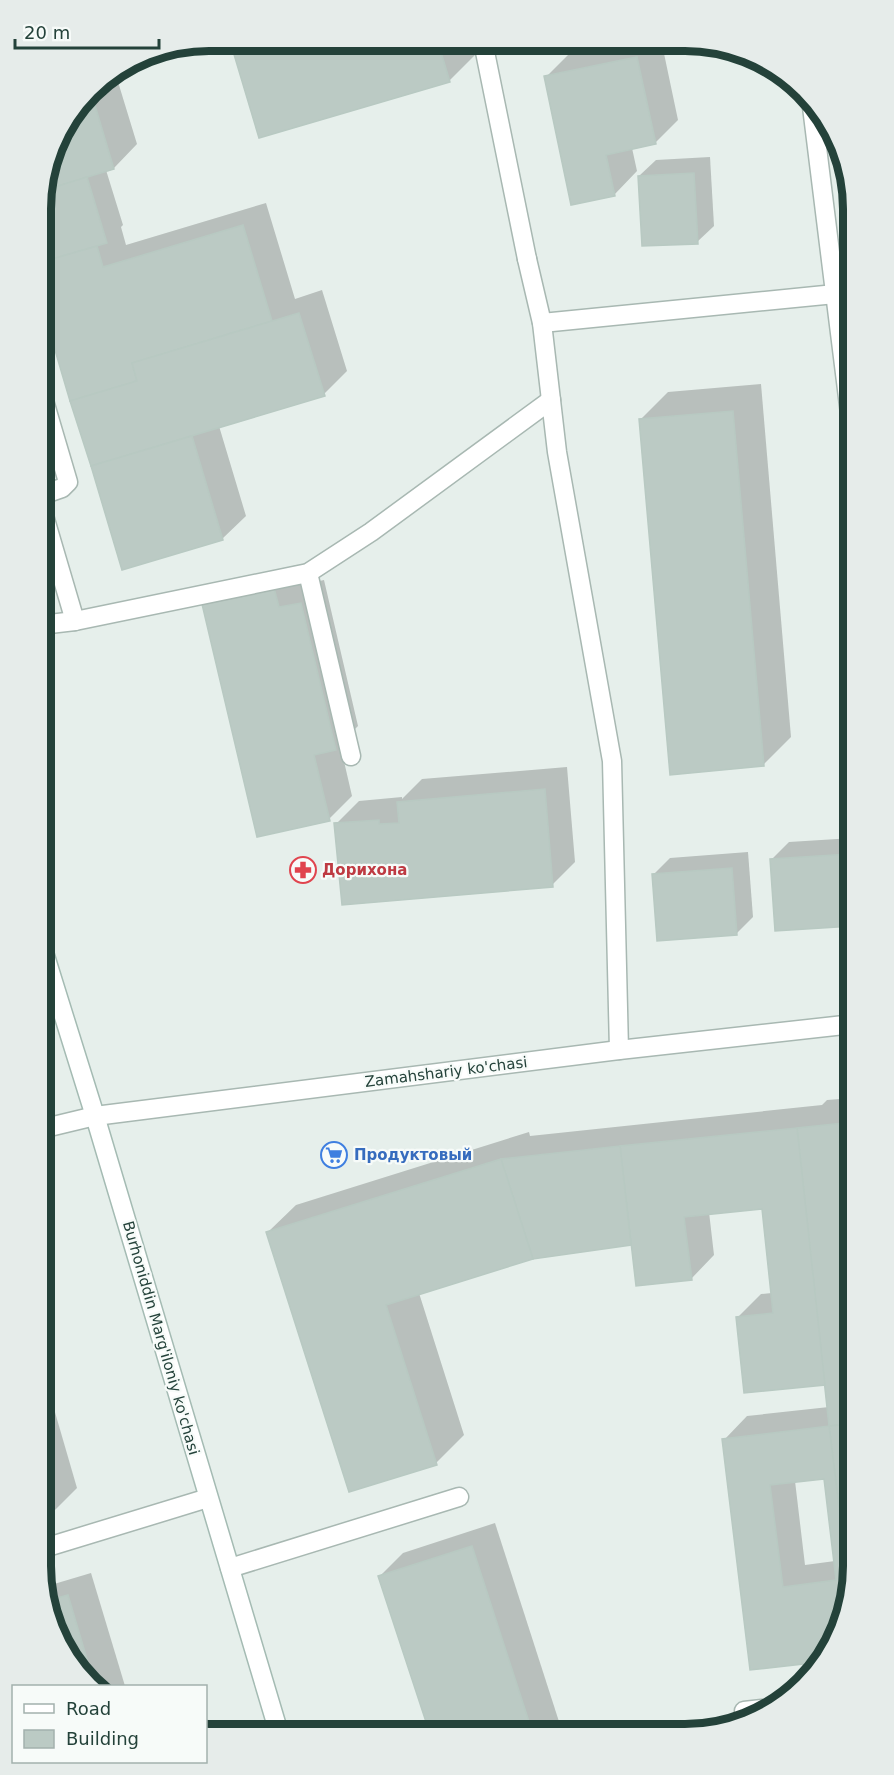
<svg xmlns="http://www.w3.org/2000/svg" width="894" height="1775" font-family="'DejaVu Sans',sans-serif">
<style>
.shadow{fill:#0003;fill-rule:evenodd}
.building{fill:#bbcac4;stroke:#b8c9c2;stroke-width:1.5;fill-rule:evenodd}
.lines{fill:none;stroke-linecap:round;stroke-linejoin:round}
.lane-casing{stroke:#a8b8b2;stroke-width:21}
.street-casing{stroke:#a8b8b2;stroke-width:21}
.secondary-casing{stroke:#a4bbb3;stroke-width:21}
.lane{stroke:#fff;stroke-width:18}
.street{stroke:#fff;stroke-width:18}
.secondary{stroke:#fff;stroke-width:18}
.labels{text-anchor:middle;stroke-width:4.5;stroke-linejoin:round;paint-order:stroke}
.health-label{font-size:15px;font-weight:bold;fill:#be3a42;stroke:#f7fbf9;text-anchor:start}
.street-label{font-size:15px;fill:#24423a;stroke:#f7fbf9}
.shop-label{font-size:15px;font-weight:bold;fill:#366cbe;stroke:#f7fbf9;text-anchor:start}
.rim{fill:none;stroke:#24423a;stroke-width:8}
</style>
<rect width="100%" height="100%" fill="#e6efeb"/>
<g class="shadow">
<polygon points="232,41 474,42 477,53 449,81 260,137"/>
<polygon points="619,43 668,43 662,44 678,120 655,143 632,148 637,171 614,195 546,77 569,54"/>
<polygon points="115,72 137,144 114,168 106,170 123,225 121,227 126,245 266,203 295,299 322,290 347,371 324,394 219,426 246,516 222,539 123,568 42,301 42,188 58,134 98,83"/>
<polygon points="710,157 714,226 697,242 639,176 656,160"/>
<polygon points="761,384 791,737 763,765 640,420 668,392"/>
<polygon points="297,565 302,585 324,580 358,726 340,744 352,796 329,819 227,582"/>
<polygon points="567,767 575,862 552,885 336,824 359,801 402,797 402,799 422,779"/>
<polygon points="853,838 853,925 777,929 772,859 789,842"/>
<polygon points="748,852 753,917 736,934 654,874 670,858"/>
<path d="M853 1098V1577L822 1660 752 1669 724 1440 747 1416 829 1407 826 1381 738 1317 761 1294 772 1293 763 1207 709 1212 714 1255 691 1279 632 1243 532 1257 419 1293 464 1435 436 1463 268 1232 296 1205 529 1132 530 1136 822 1105 827 1100ZM825 1477 835 1561 805 1565 795 1481Z"/>
<polygon points="41,1364 77,1488 54,1511 41,1514"/>
<polygon points="495,1523 563,1734 431,1734 380,1576 403,1553"/>
<polygon points="91,1573 125,1686 94,1686 49,1620 44,1587"/>
</g>
<g class="building">
<polygon points="230,41 438,42 450,82 259,138"/>
<polygon points="637,57 656,144 606,155 615,196 571,205 544,76"/>
<polygon points="91,92 114,169 42,191 58,134"/>
<polygon points="694,173 698,244 642,246 638,176"/>
<polygon points="87,177 107,243 42,262 42,191"/>
<polygon points="243,225 272,321 132,363 137,381 70,401 42,306 42,262 97,246 103,267"/>
<polygon points="299,313 325,396 91,466 70,401 137,381 132,363"/>
<polygon points="733,411 764,766 670,775 639,419"/>
<polygon points="192,436 223,540 122,570 91,466"/>
<polygon points="274,588 279,607 301,603 336,750 314,755 330,821 257,837 202,604"/>
<polygon points="545,789 553,887 342,905 334,823 379,820 379,824 399,823 397,802"/>
<polygon points="850,854 853,926 775,931 770,859"/>
<polygon points="732,868 737,935 657,941 652,874"/>
<polygon points="853,1122 853,1424 829,1426 797,1128"/>
<polygon points="797,1128 825,1385 744,1393 736,1317 773,1313 762,1209 684,1217 692,1280 636,1286 620,1146"/>
<polygon points="620,1146 631,1245 533,1259 501,1159"/>
<polygon points="501,1159 533,1259 386,1305 437,1465 349,1492 266,1232"/>
<polygon points="853,1424 853,1577 849,1588 829,1426"/>
<path d="M829 1426 849 1588 821 1662 750 1670 722 1439ZM824 1479 836 1580 783 1587 770 1485Z"/>
<polygon points="41,1465 54,1512 41,1516"/>
<polygon points="472,1546 533,1734 430,1734 378,1576"/>
<polygon points="68,1595 95,1686 49,1620 46,1601"/>
</g>
<g class="lines">
<defs>
<g id="lane">
<polyline points="483,42 527,259"/>
<polyline points="42,495 62,488 68,482 42,394"/>
<polyline points="42,509 75,621"/>
<polyline points="308,573 351,756"/>
<polyline points="41,625 75,621 308,573 371,532 551,400"/>
<polyline points="41,1549 208,1498"/>
<polyline points="230,1568 459,1497"/>
</g>
<g id="street">
<polyline points="812,107 853,438"/>
<polyline points="527,259 542,323 557,452 612,761 619,1050"/>
<polyline points="542,323 835,294"/>
<polyline points="41,1129 95,1116 619,1050 853,1024"/>
<polyline points="744,1711 762,1709"/>
</g>
<polyline id="secondary" points="41,943 95,1116 279,1733"/>
</defs>
<use href="#lane" class="lane-casing"/>
<use href="#street" class="street-casing"/>
<use href="#secondary" class="secondary-casing"/>
<use href="#lane" class="lane"/>
<use href="#street" class="street"/>
<use href="#secondary" class="secondary"/>
</g>
<defs>
<symbol id="pharmacy-ring" viewBox="-11 -11 22 22"><circle r="9.5" fill="#f7fbf9" stroke="#e0444e" stroke-width="1.5"/><path d="M-2-6h4v4h4v4h-4v4h-4v-4h-4v-4h4Z" fill="#e0444e"/></symbol>
<symbol id="supermarket-ring" viewBox="-11 -11 22 22"><circle r="9.5" fill="#f7fbf9" stroke="#3f7fe0" stroke-width="1.5"/><path d="M-6-5.5h2.5l.6 2H6L4.5 2H-2.5L-4.4-4H-6ZM-1.5 3.2a1.3 1.3 0 1 0 .1 0ZM3 3.2a1.3 1.3 0 1 0 .1 0Z" fill="#3f7fe0"/></symbol>
</defs>
<g fill-rule="evenodd">
<use href="#pharmacy-ring" x="288" y="855" width="30" height="30"/>
<use href="#supermarket-ring" x="319" y="1140" width="30" height="30"/>
</g>
<g class="labels">
<g class="health-label">
<text x="322" y="875">Дорихона</text>
</g>
<g class="street-label">
<text transform="translate(446 1072) rotate(-7)" y="5">Zamahshariy ko'chasi</text>
<text transform="translate(161 1338) rotate(74)" y="5">Burhoniddin Marg'iloniy ko'chasi</text>
</g>
<g class="shop-label">
<text x="354" y="1160">Продуктовый</text>
</g>
</g>
<path d="M0 0H894V1775H0ZM209 51H685A158 158 0 0 1 843 209V1566A158 158 0 0 1 685 1724H209A158 158 0 0 1 51 1566V209A158 158 0 0 1 209 51Z" fill="#e6ecea" fill-rule="evenodd"/>
<path class="rim" d="M209 51H685A158 158 0 0 1 843 209V1566A158 158 0 0 1 685 1724H209A158 158 0 0 1 51 1566V209A158 158 0 0 1 209 51Z"/>
<rect x="12" y="1685" width="195" height="78" fill="#f7fbf9" stroke="#a3b1ad" stroke-width="1.5"/>
<rect x="24" y="1704" width="30" height="9" fill="#ffffff" stroke="#a3b1ad" stroke-width="1.5"/>
<text x="66" y="1715" font-size="18" fill="#24423a">Road</text>
<rect x="24" y="1730" width="30" height="18" fill="#bbcac4" stroke="#a3b1ad" stroke-width="1.5"/>
<text x="66" y="1745" font-size="18" fill="#24423a">Building</text>
<path d="M15 39v9h144v-9" fill="none" stroke="#24423a" stroke-width="3"/>
<text x="24" y="39" font-size="18" fill="#24423a" stroke="#f7fbf9" stroke-width="4.5" paint-order="stroke">20 m</text>
</svg>
